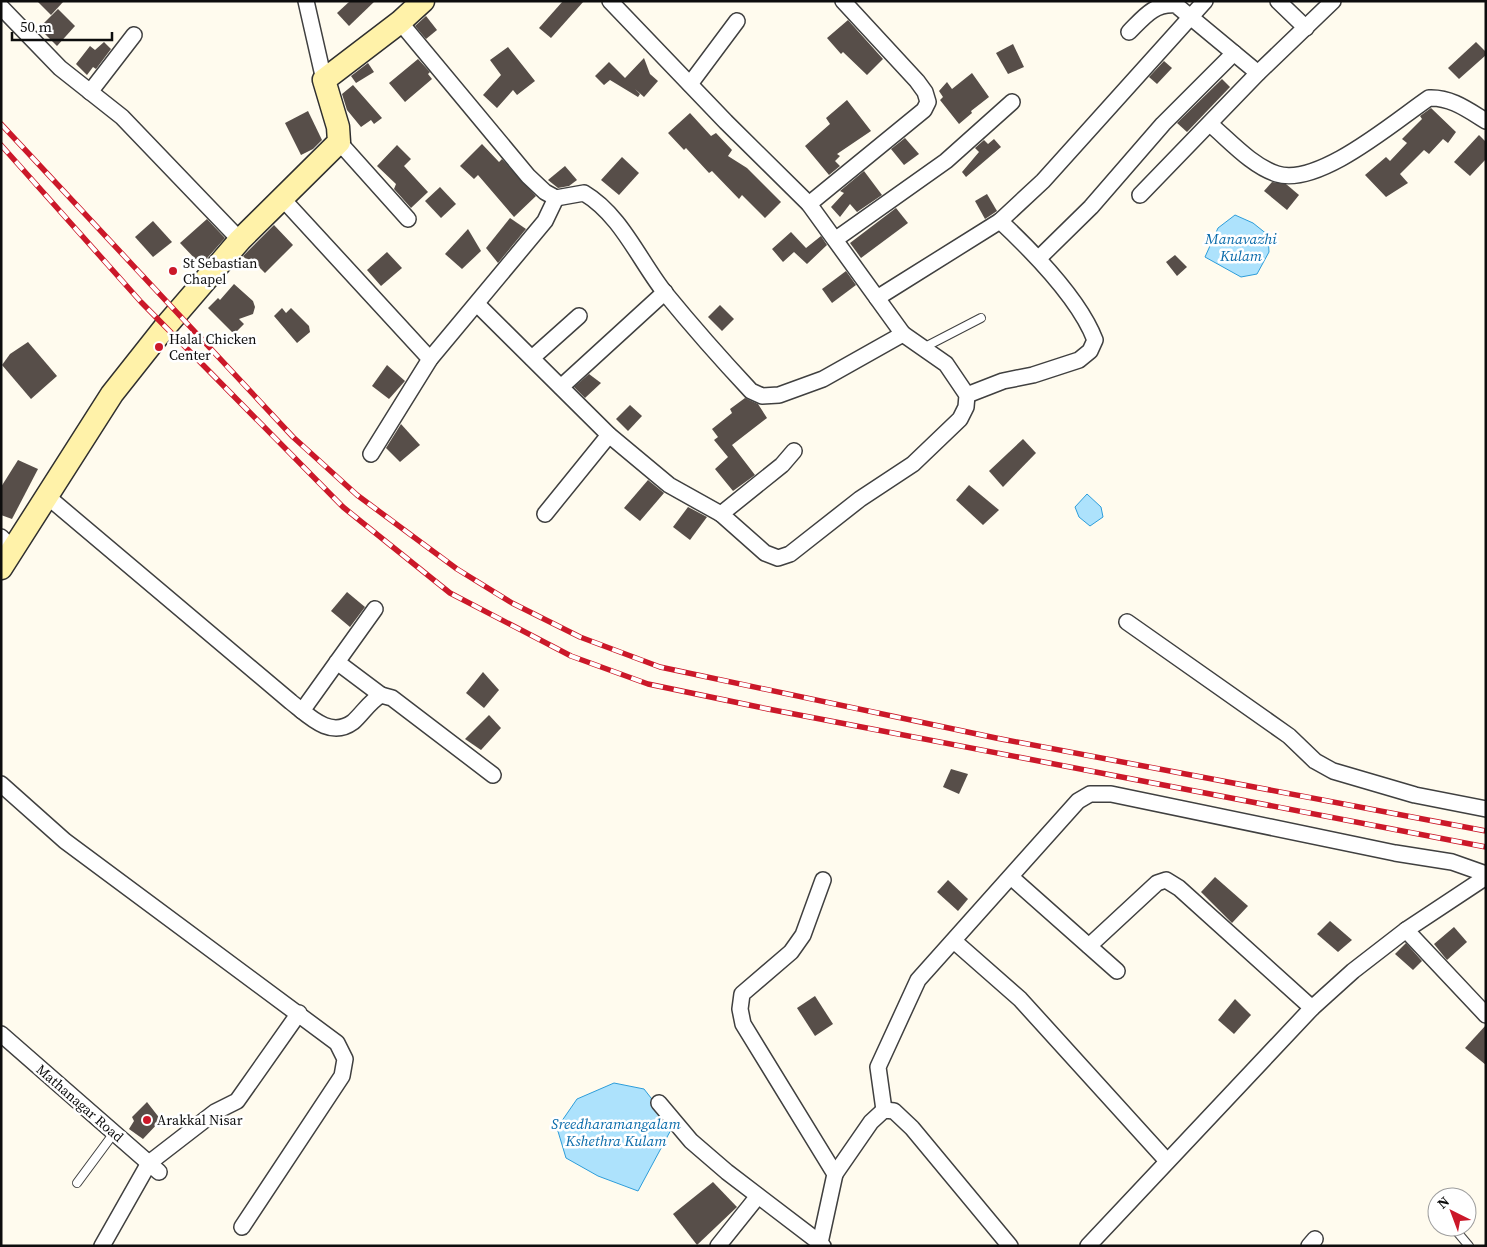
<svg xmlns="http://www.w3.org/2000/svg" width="1487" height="1247" font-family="'Source Serif 4',serif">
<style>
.water{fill:#ade2fc;stroke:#2d9dda}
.building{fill:#574e49}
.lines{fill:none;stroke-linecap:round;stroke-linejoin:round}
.lane-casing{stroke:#404040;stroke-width:10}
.street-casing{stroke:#404040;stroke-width:18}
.secondary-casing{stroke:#2f2f2f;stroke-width:25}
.lane{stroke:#fff;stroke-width:8}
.street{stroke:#fff;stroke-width:15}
.secondary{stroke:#fff2a9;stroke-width:22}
.rail-casing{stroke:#cb1829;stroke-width:5.5}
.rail{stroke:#fff;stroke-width:4;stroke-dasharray:11;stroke-linecap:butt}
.poi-dot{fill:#cb1829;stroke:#fff;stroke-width:2}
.labels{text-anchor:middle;stroke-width:5;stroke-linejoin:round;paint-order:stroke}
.poi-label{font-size:14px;fill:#0d0d0d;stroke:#fff;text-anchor:start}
.street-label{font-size:14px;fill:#0d0d0d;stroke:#fff}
.water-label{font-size:15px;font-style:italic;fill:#0b6cab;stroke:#fff}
</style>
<rect width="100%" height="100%" fill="#fffbee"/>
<g class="water">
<polygon points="1235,215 1253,223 1268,235 1269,252 1257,274 1241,277 1205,257 1218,228"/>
<polygon points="1087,494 1101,507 1103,517 1090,526 1079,517 1075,507"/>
<polygon points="614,1083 644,1089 673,1126 638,1191 598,1176 566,1158 557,1128 577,1099"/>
</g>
<g class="building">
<polygon points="37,1 64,1 51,15"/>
<polygon points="350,1 375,1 349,26 337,13"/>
<polygon points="563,1 584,1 551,38 539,28"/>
<polygon points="58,9 75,26 57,46 39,28"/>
<polygon points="426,16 437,30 426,39 415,26"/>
<polygon points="848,20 883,59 867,75 843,52 841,54 827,38"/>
<polygon points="104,42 111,49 96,69 93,67 87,75 76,64 90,46 95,50"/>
<polygon points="1476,42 1486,52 1486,55 1459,79 1448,68"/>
<polygon points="1013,44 1024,67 1008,74 996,53"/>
<polygon points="508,47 535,81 517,95 513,90 497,108 483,95 501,75 490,60"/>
<polygon points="644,58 650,74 658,81 644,97 635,89 640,94 638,97 610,80 604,85 595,76 609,62 625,78"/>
<polygon points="418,59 430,72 428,74 432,79 405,102 389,83"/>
<polygon points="1164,61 1172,68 1157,84 1149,77"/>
<polygon points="368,63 374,72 356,83 351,76"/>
<polygon points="972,73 989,97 971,111 972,113 959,124 940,100 943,97 939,91 947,82 952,89"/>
<polygon points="1222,79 1230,87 1187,132 1177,123"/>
<polygon points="353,85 382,118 374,124 371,120 361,127 347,110 342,94"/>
<polygon points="847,100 871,131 837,154 840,156 835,161 840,166 829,175 805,146 830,124 826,118"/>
<polygon points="1431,108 1456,132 1448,143 1443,139 1429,154 1424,150 1400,174 1408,183 1386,197 1365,175 1386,157 1390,161 1407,143 1402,139 1422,119 1420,116"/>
<polygon points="308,111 322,140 313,149 301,155 285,123"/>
<polygon points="690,113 711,136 716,133 732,150 728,156 747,168 781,202 765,218 742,195 739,199 712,171 709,173 686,148 684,150 668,133"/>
<polygon points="1479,135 1486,142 1486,159 1470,176 1454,162"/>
<polygon points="905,138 919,154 904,165 891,149"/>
<polygon points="994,139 1001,147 966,177 962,172 979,152 975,148 984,140 988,144"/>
<polygon points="482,144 499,162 502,159 536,196 514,217 478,175 474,179 460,166"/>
<polygon points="397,145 411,159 404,166 428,192 411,208 394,189 396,184 377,166"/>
<polygon points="622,157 639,173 619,195 601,180"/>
<polygon points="565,166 577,180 569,186 558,188 548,180"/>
<polygon points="864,171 882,195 857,212 850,204 840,217 831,207 844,193 840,191"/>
<polygon points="1272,182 1286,184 1299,195 1287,210 1264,191"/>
<polygon points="440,187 456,204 441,218 425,201"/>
<polygon points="987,194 997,211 985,219 975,201"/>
<polygon points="896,208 908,223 861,258 850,243"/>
<polygon points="510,218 526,229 498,263 486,248"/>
<polygon points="207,219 225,238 201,265 180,243"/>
<polygon points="153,221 172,242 153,257 135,237"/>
<polygon points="274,225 293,245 265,273 258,266 255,269 243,256"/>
<polygon points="468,229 481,251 462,269 445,254"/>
<polygon points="791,232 806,248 821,236 827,245 807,264 794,252 783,262 772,249"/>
<polygon points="387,252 402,268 381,286 367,270"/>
<polygon points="1175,255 1187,267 1177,276 1166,262"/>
<polygon points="846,271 856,285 832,303 822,289"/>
<polygon points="234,284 253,301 255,307 253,314 239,319 244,324 234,334 208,308 218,298 220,300"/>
<polygon points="720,305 734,319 722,331 708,317"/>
<polygon points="282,308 286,313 291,308 309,326 310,332 297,343 274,316"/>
<polygon points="28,342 57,376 31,399 2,365 10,354"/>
<polygon points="387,365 405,381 389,399 372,386"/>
<polygon points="589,374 601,383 585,398 574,387"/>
<polygon points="745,398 758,404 767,418 732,445 755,475 733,491 715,469 728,457 714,440 718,437 712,429 732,413 730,409"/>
<polygon points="630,405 642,416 628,431 616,419"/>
<polygon points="401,424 420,445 400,462 386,448"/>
<polygon points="1023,439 1036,453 1003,487 989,471"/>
<polygon points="18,460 38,469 12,519 1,515 1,487"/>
<polygon points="648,480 664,493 640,521 624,508"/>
<polygon points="969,485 999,510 983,525 956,500"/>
<polygon points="688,507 707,517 690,540 673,527"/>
<polygon points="347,592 365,607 350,627 331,611"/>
<polygon points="483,672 499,690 484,708 466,693"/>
<polygon points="489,715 501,728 481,750 465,739"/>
<polygon points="951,769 968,774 959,794 943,787"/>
<polygon points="1215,877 1248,906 1232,923 1201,892"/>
<polygon points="948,880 968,899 958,911 937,892"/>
<polygon points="1330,921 1352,940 1338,952 1317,934"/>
<polygon points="1454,927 1467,942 1447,960 1434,944"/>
<polygon points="1406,943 1422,961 1413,970 1395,954"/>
<polygon points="815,996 833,1024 815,1036 797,1008"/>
<polygon points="1235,999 1251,1015 1234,1034 1218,1020"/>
<polygon points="1486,1025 1486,1065 1465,1048"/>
<polygon points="147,1102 161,1120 143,1139 129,1129 134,1121 132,1117"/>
<polygon points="713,1182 737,1207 697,1245 673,1214"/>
</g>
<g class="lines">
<defs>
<g id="lane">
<polyline points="923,348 981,318"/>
<polyline points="77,1183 114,1133"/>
<polyline points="1453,1227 1469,1246"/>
</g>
<g id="street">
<polyline points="306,1 324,80"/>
<polyline points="1278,1 1306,28"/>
<polyline points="1,7 60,68 122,117 240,240"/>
<path d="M400 22 528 176 545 192 556 198 584 193C621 215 639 260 665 293 692 326 722 360 751 391L762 396 779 395 823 379 903 334 809 204 726 122 610 1"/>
<path d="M1129 32C1144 17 1154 3 1176 5L1258 73"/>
<polyline points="690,84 737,21"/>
<polyline points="90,92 134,35"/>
<path d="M1210 124C1230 141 1252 166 1277 174 1319 187 1395 121 1429 98 1451 97 1468 110 1486 121"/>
<polyline points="339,142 408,219"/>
<polyline points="1140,195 1258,73 1333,1"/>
<polyline points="281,197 430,359"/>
<polyline points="809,204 924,110 928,102 925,92 917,81 843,1"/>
<polyline points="1000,221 1043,181 1205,1"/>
<polyline points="836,239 946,161 1012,102"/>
<polyline points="1039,258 1091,207 1163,124 1234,53"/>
<path d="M877 298 1000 221C1032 251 1079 298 1095 340L1090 351 1079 360 1033 375 1003 381 967 395"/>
<polyline points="477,304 609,435 669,485 721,514"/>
<polyline points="532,358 579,316"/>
<polyline points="561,387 665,292"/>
<polyline points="794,451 782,465 721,514 765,553 778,558 790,554 860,499 913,464 960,419 966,407 967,395 946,364 903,334"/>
<polyline points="371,454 430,359 545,221 556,198"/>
<path d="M48 497 291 702C309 716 330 739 353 722 363 713 369 702 381 695L392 698 493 775"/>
<polyline points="545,514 609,435"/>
<polyline points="1,537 14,550"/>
<polyline points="1127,622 1289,736 1315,761 1333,771 1415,795 1486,809"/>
<polyline points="337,662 381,695"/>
<polyline points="302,711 375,609"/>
<polyline points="1,784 65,841 337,1043 345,1059 342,1076 242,1227"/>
<polyline points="1011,877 1117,971"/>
<polyline points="823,880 803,935 791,952 742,994 740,1009 743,1024 835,1174 820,1243 823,1246"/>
<polyline points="1406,930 1486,1015"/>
<polyline points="954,941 1020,999 1167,1161"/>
<polyline points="1089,946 1157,883 1166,880 1179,888 1312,1008"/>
<polyline points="1,1034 159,1172"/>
<polyline points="659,1103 691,1141 727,1172 820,1243"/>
<polyline points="884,1110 878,1067 918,980 1078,801 1090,794 1111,794 1395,853 1452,862 1486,874"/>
<polyline points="835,1174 871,1122 884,1110 894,1111 912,1128 1010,1246"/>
<polyline points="102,1246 149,1163 215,1112 237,1101 299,1013"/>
<polyline points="718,1246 758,1196"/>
<polyline points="1088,1246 1312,1008 1353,971 1406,930 1486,877"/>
<polyline points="1309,1246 1315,1239"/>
</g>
<polyline id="secondary" points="1,568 112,394 165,327 240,240 339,142 338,127 324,80 400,22 423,1"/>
</defs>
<use href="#lane" class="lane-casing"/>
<use href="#street" class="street-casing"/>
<use href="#secondary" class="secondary-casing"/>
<use href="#lane" class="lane"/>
<use href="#street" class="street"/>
<use href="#secondary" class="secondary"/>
<defs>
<g id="rail">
<polyline points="1,124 293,437 357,495 457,569 512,603 580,637 660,667 996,738 1486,831"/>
<polyline points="1,145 141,302 343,507 450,593 571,656 648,684 768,709 1486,847"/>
</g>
</defs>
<use href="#rail" class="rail-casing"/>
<use href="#rail" class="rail"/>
</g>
<g class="poi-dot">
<circle cx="173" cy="271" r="5"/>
<circle cx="159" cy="347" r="5"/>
<circle cx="147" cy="1120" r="5"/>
</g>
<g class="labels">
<g class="poi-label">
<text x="183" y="268">St Sebastian<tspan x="183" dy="16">Chapel</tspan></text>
<text x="169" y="344">Halal Chicken<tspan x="169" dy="16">Center</tspan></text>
<text x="157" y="1125">Arakkal Nisar</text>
</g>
<g class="street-label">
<text transform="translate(80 1103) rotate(41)" y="5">Mathanagar Road</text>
</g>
<g class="water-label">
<text x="1241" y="244">Manavazhi<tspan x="1241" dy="17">Kulam</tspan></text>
<text x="616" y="1129">Sreedharamangalam<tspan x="616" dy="17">Kshethra Kulam</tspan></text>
</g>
</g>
<rect width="1487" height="1247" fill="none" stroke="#0d0d0d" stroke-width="5"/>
<g transform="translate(1452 1212) rotate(318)"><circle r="24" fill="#ffffff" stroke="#9e9e9e"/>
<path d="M0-4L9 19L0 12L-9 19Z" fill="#cb1829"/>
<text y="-8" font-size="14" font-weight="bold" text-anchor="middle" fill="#0d0d0d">N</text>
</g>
<path d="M12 32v8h100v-8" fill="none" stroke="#0d0d0d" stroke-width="2.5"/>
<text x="20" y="32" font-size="15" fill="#0d0d0d" stroke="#ffffff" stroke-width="4" paint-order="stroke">50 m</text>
</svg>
